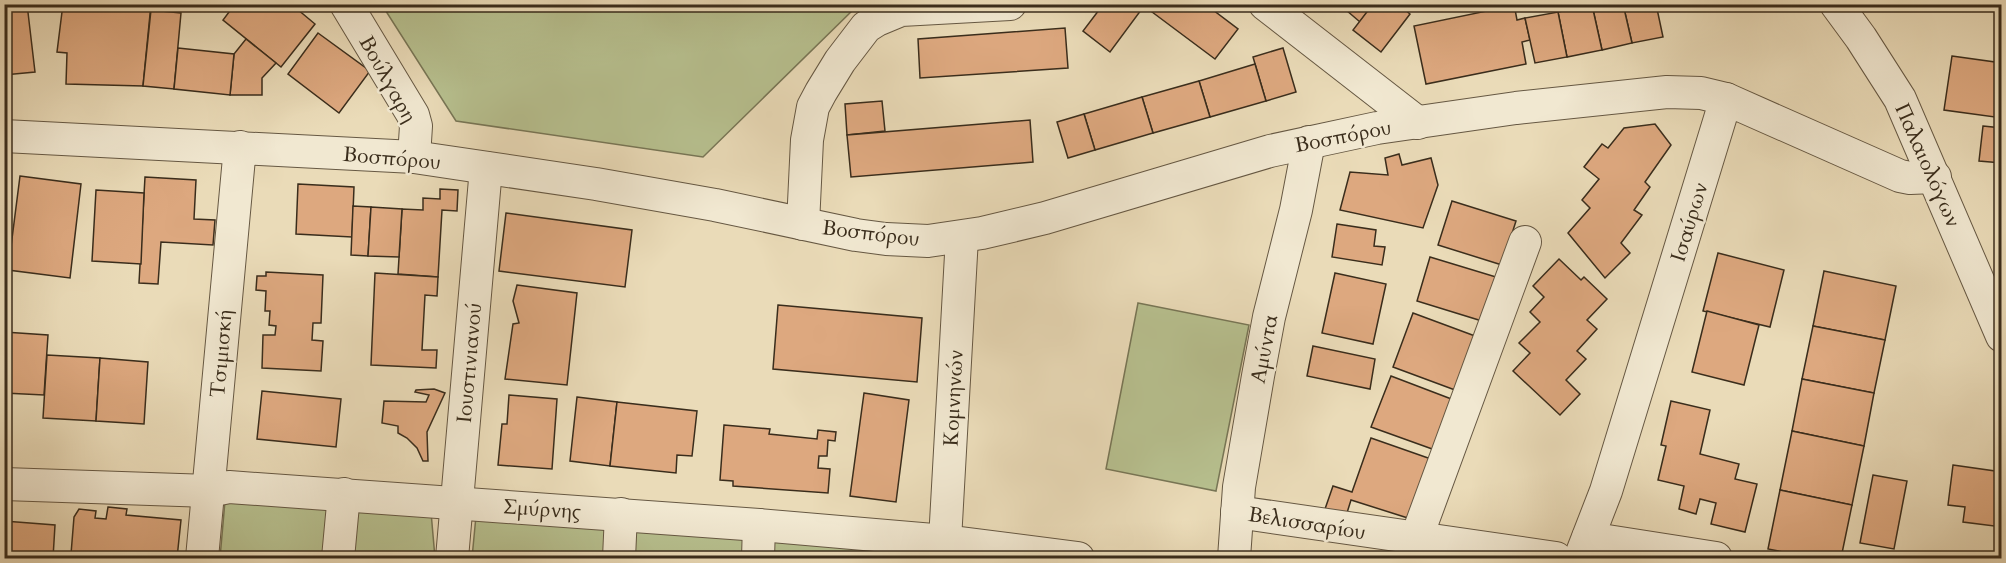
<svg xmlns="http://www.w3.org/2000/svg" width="2006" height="563" font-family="Cardo,serif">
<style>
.green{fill:#b7c08f;stroke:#787656;stroke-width:1.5}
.building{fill:#dda87f;stroke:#3a2d1c;stroke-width:1.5}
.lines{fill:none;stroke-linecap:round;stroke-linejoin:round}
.minor-casing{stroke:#665843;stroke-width:34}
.minor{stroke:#f1e8d1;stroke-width:32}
.labels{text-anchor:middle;stroke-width:5;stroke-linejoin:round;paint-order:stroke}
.street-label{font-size:21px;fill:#3a2d1c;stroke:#f1e8d1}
</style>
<rect width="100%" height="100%" fill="#eadbb8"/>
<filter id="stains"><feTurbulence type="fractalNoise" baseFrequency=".00333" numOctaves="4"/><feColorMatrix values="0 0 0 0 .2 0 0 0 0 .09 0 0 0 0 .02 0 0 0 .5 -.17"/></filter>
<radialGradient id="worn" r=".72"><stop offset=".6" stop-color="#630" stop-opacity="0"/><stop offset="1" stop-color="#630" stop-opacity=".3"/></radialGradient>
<g class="green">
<polygon points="382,5 858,5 703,157 456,121"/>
<polygon points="1138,303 1249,325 1216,491 1106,469"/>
<polygon points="225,501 329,506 326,558 220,558"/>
<polygon points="354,506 431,512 435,558 351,558"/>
<polygon points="476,516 607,527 604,558 472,558"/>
<polygon points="633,529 745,538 744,558 632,558"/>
<polygon points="774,541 918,555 918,558 773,558"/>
</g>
<g class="building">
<polygon points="27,4 35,72 4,75 4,7"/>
<polygon points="63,4 151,4 143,86 66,84 67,53 57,52"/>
<polygon points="235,4 291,4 315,24 281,67 223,20"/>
<polygon points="1100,4 1205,4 1238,29 1215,59 1144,6 1110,52 1083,31 1099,10 1097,9"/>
<polygon points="1339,4 1373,4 1360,22"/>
<polygon points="1373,4 1398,4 1410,14 1381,52 1353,30"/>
<polygon points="1486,4 1514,4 1517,20 1525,18 1530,40 1522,42 1526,64 1426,84 1414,26 1487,11"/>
<polygon points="1623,4 1656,4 1663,37 1632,43"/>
<polygon points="1623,4 1632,43 1602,50 1592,5"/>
<polygon points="1592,5 1602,50 1567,57 1558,12"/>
<polygon points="151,10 181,13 174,89 143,86"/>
<polygon points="1558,12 1567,57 1535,63 1525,18"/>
<polygon points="1065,28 1068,68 920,78 918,39"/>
<polygon points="318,33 370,71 339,113 288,74"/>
<polygon points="246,39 276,63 262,78 262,95 230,95 234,54"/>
<polygon points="178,48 234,54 230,95 174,89"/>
<polygon points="1283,48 1296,92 1266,101 1253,57"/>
<polygon points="1952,56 2002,63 2002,118 1944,110"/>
<polygon points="1255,64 1266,101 1210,117 1199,81"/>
<polygon points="1199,81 1210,117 1153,133 1142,97"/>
<polygon points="1142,97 1153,133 1095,150 1084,114"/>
<polygon points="882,101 885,131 847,135 845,104"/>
<polygon points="1084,114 1095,150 1068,158 1057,122"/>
<polygon points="1030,120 1033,162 851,177 847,135"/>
<polygon points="1655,124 1671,145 1645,182 1650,187 1634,210 1642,215 1621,243 1630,253 1605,278 1568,233 1590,208 1582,200 1599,179 1584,167 1602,144 1608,148 1624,128"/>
<polygon points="1983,126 2002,128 2002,163 1979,161"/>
<polygon points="1399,154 1402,165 1431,158 1438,185 1423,228 1340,210 1350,172 1388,175 1385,158"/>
<polygon points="20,176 81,184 70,278 8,270"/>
<polygon points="145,177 196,180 194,219 215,220 213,245 161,242 158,284 139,283"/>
<polygon points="298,184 354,187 352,237 296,234"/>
<polygon points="440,189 458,190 457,211 442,210 438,277 398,274 402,209 423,210 423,198 440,199"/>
<polygon points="96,190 144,193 141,264 92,261"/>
<polygon points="1452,201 1516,221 1502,265 1438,245"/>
<polygon points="353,206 371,207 368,256 351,255"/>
<polygon points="371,207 402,209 399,257 368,256"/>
<polygon points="506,213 632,230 625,287 499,271"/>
<polygon points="1337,224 1376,230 1374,246 1385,247 1382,265 1332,257"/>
<polygon points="1718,253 1784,270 1770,327 1703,311"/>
<polygon points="1430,257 1496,277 1482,321 1417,301"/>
<polygon points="1559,259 1581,280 1584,277 1607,299 1587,320 1597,329 1577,351 1586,359 1566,380 1580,394 1560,415 1513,371 1530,353 1519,343 1540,322 1530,312 1544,297 1533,286"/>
<polygon points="1824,271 1896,286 1885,340 1813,326"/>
<polygon points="266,272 323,275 321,323 313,323 312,340 323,341 321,371 262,368 263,335 275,335 276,326 269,325 270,311 265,311 266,291 256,290 257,276 266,276"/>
<polygon points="375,273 438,277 437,296 425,295 422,350 437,350 436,368 371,365"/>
<polygon points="1335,273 1386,284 1373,344 1322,333"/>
<polygon points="517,285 577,293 567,385 505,379 513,324 519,323 513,301"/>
<polygon points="778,305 922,318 917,382 773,369"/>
<polygon points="1707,311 1759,325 1744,385 1692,372"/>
<polygon points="1413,313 1475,336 1455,390 1393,367"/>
<polygon points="1813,326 1885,340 1874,393 1802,379"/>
<polygon points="4,332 48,335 44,395 4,393"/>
<polygon points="1313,346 1375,359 1370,389 1307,376"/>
<polygon points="47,355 100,358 96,421 43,418"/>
<polygon points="100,358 148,362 144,424 96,421"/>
<polygon points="1391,376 1454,400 1435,450 1371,427"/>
<polygon points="1802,379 1874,393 1864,446 1792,431"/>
<polygon points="434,389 445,393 427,432 428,461 423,461 417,448 407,438 398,433 398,426 382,423 384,401 426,402 429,395 415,392 416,390"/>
<polygon points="262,391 341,399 336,447 257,439"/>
<polygon points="864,393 909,400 896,502 850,496"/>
<polygon points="509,395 557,399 552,469 498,465 502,424 507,424"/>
<polygon points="577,397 617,402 610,466 570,461"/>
<polygon points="1671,401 1710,410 1700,454 1739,464 1735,479 1757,484 1745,532 1711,524 1716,503 1700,499 1696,514 1679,509 1684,486 1658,480 1666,446 1661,445"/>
<polygon points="617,402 697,411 692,456 677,455 676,473 610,466"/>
<polygon points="724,425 770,429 769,434 817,439 818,430 836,432 835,441 828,440 827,456 819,456 818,468 830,469 828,493 733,486 733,481 720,480"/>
<polygon points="1792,431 1864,446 1852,505 1780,490"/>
<polygon points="1371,438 1431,459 1411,519 1351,500 1346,516 1325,509 1333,486 1352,492"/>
<polygon points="1953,465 2002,472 2002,527 1963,522 1965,507 1948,505"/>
<polygon points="1873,475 1907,481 1894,549 1860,543"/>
<polygon points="1780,490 1852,505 1841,558 1814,558 1768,549"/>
<polygon points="108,507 127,509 126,515 181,520 177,558 85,558 85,555 71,554 74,517 79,509 96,511 95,518 106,519"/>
<polygon points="4,521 55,525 53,558 4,558"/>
</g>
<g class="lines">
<defs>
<g id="minor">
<polyline points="346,4 413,115 416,126 414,157"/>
<polyline points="1265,4 1418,123"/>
<polyline points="1836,4 1861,38 1900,99 2002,336"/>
<polyline points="4,136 414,157 596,184 715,205 856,235 886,239 928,241 982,233 1045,218 1270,151 1377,128 1516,108 1667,92 1701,93 1726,99"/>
<polyline points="803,224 807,140 813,107 821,92 840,61 866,27 877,20 901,10 1010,4"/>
<polyline points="4,484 209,491 229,487 759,525 945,541 1078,558"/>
<polyline points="1237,512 1556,558"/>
<polyline points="1588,538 1716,558"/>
<polyline points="1416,539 1525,242"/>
<polyline points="202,558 240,147"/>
<polyline points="338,558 344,494"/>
<polyline points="452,558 486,168"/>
<polyline points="619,558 621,514"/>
<polyline points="758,558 759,525"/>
<polyline points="944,558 962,237"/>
<polyline points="1234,558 1239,487 1258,376 1269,317 1296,210 1309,142"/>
<polyline points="1580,558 1606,491 1726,99 1900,176 1910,178 1935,177"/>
</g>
</defs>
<use href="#minor" class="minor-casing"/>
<use href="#minor" class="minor"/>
</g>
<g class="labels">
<g class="street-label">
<text transform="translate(388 79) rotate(61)" y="7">Βούλγαρη</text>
<text transform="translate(1343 136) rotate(-11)" y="7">Βοσπόρου</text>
<text transform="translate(392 158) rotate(5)" y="7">Βοσπόρου</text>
<text transform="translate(1928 165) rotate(66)" y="7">Παλαιολόγων</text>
<text transform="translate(1689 222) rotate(-73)" y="7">Ισαύρων</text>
<text transform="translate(871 233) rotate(7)" y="7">Βοσπόρου</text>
<text transform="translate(1264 349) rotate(-79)" y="7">Αμύντα</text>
<text transform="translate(221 353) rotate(-85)" y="7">Τσιμισκή</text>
<text transform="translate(469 363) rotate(-85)" y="7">Ιουστινιανού</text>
<text transform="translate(953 398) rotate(-87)" y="7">Κομνηνών</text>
<text transform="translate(542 509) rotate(4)" y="7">Σμύρνης</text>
<text transform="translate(1307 523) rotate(9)" y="7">Βελισσαρίου</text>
</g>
</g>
<rect width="2006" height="563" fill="none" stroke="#eadbb8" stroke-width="24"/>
<rect x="6" y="6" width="1994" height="551" fill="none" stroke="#3a2d1c" stroke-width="3"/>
<rect x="12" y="12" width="1982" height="539" fill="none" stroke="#3a2d1c" stroke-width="1.5"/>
<rect width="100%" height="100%" filter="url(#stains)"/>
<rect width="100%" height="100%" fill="url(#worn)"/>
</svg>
